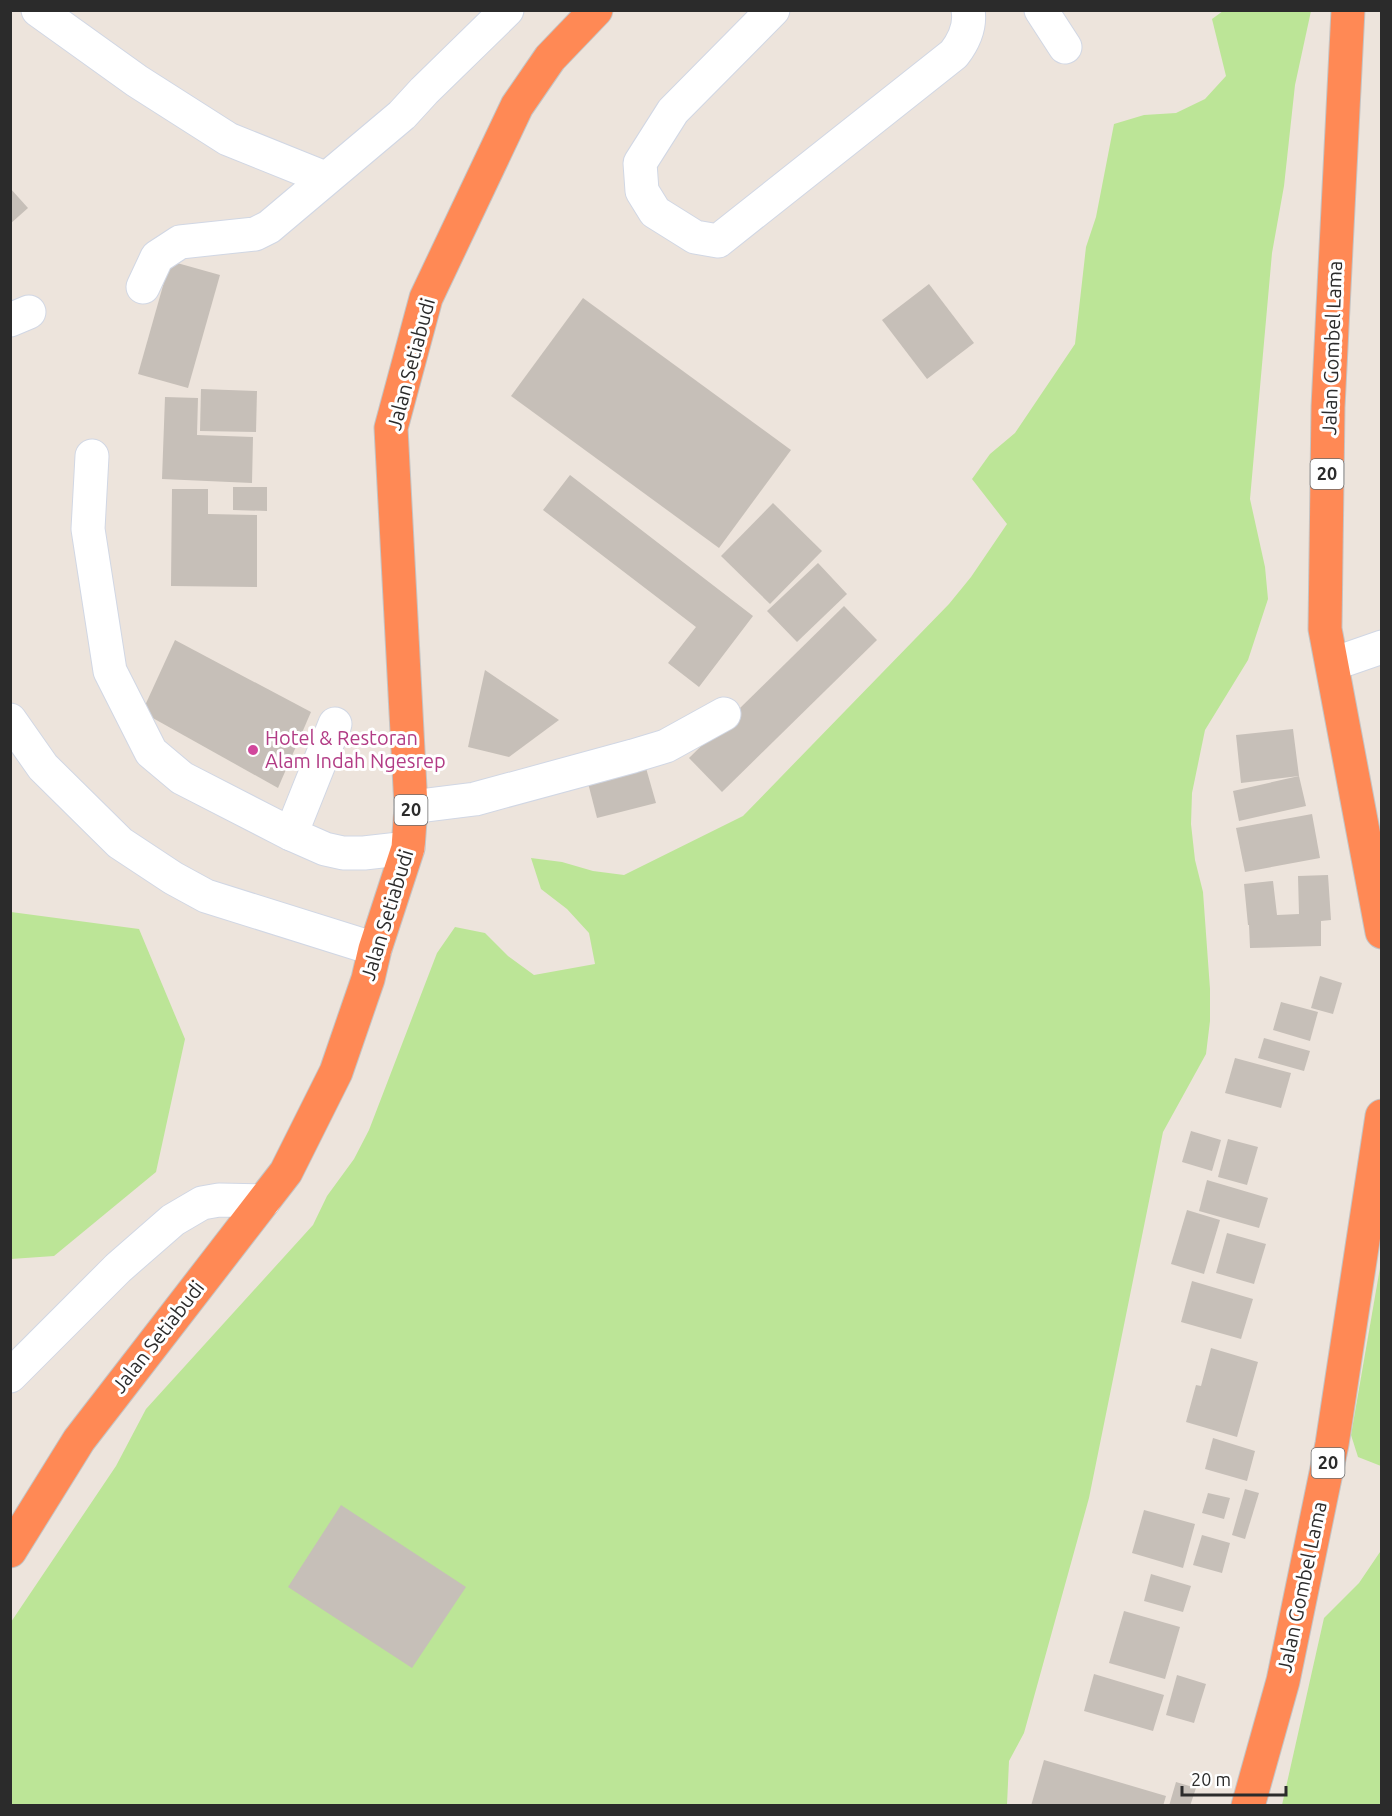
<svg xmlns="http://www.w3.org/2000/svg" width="1392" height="1816" font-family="Ubuntu,sans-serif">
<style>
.green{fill:#bce597}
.building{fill:#c6bfb8}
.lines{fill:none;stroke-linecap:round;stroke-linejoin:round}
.minor-casing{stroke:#d1d7e4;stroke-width:35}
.highway-casing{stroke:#c4c4c4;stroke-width:35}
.minor{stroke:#fff;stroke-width:33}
.highway{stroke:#ff8955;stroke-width:33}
.hotel-dot{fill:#d1479c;stroke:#fff;stroke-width:2}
.labels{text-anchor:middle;stroke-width:6;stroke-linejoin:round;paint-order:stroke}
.shield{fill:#fff;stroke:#6b6b6b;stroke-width:1.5}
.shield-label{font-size:18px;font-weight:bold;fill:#2b2b2b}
.street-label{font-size:20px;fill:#2b2b2b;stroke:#fff}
.hotel-label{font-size:20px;fill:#b23c85;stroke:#fff;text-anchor:start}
</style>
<rect width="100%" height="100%" fill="#ede4dc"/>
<g class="green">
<polygon points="1223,11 1311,11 1295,85 1284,186 1272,253 1250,499 1265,567 1268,599 1248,660 1205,730 1192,793 1191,824 1195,860 1203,892 1210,989 1210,1021 1206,1054 1163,1132 1089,1498 1024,1733 1009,1761 1007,1805 11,1806 11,1622 116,1466 146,1409 313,1225 327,1196 354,1159 369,1130 437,953 455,927 485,933 508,956 534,975 595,964 589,933 567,909 541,889 531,858 562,862 593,871 624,875 743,816 949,604 971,577 1007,524 972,479 990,454 1015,433 1075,344 1086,247 1096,217 1114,124 1144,115 1176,113 1205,99 1226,76 1212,19"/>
<polygon points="11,912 139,929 185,1039 156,1172 54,1256 11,1259"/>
<polygon points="1381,1262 1382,1466 1381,1466 1358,1457 1351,1435"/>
<polygon points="1381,1545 1381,1805 1282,1805 1324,1618 1359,1583 1380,1552"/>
</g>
<g class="building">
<polygon points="10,188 28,208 10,224"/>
<polygon points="170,261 220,275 188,388 138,374"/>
<polygon points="929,284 974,343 927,379 882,320"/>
<polygon points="583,298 791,450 719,548 511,396"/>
<polygon points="201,389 257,391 256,432 200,431"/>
<polygon points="165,397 198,398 197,435 253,437 252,483 162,479"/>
<polygon points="570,475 753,616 699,687 668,663 696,627 543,510"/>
<polygon points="233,487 267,487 267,511 233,510"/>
<polygon points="172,489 208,489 208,514 257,515 257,587 171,586"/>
<polygon points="773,503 822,551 770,604 721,556"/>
<polygon points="818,563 847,594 797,642 767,611"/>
<polygon points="844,606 877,640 722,792 689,758"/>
<polygon points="175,640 311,712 278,788 142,712"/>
<polygon points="485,670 559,720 509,757 468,747"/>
<polygon points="1293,729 1299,776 1306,806 1239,821 1233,791 1299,776 1241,783 1236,735"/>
<polygon points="646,768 656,803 597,818 588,783"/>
<polygon points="1312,814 1320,858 1245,872 1236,828"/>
<polygon points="1328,875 1331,920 1321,921 1321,946 1250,948 1249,925 1248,925 1244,884 1273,881 1277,915 1299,914 1298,876"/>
<polygon points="1320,976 1342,983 1333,1014 1311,1008"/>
<polygon points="1281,1002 1318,1012 1310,1041 1273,1030"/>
<polygon points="1264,1038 1310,1051 1304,1071 1258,1058"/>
<polygon points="1235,1058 1291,1073 1281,1108 1225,1093"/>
<polygon points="1191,1131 1221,1140 1212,1171 1182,1162"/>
<polygon points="1228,1139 1258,1147 1247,1185 1218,1177"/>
<polygon points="1207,1180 1268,1198 1259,1228 1199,1211"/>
<polygon points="1187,1210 1220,1220 1204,1274 1171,1264"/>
<polygon points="1227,1233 1266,1244 1254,1284 1216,1273"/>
<polygon points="1192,1281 1253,1299 1241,1339 1181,1322"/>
<polygon points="1211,1348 1258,1362 1237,1437 1186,1422 1196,1385 1201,1386"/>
<polygon points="1213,1438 1255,1451 1247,1481 1205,1469"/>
<polygon points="1245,1489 1259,1493 1245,1539 1232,1535"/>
<polygon points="1208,1493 1230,1498 1224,1519 1202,1513"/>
<polygon points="341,1505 466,1587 412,1668 288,1587"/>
<polygon points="1144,1510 1195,1524 1183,1568 1132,1553"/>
<polygon points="1202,1535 1230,1543 1222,1573 1193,1565"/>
<polygon points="1151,1574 1191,1586 1183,1612 1144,1601"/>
<polygon points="1124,1611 1180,1627 1165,1679 1109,1663"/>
<polygon points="1094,1674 1164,1695 1153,1731 1084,1711"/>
<polygon points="1177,1675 1206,1684 1194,1723 1166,1715"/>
<polygon points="1044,1760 1166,1796 1163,1806 1031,1806"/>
<polygon points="1176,1782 1196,1788 1190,1806 1169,1806"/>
</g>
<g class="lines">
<defs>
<g id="minor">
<polyline points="38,10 137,81 228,139 325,178"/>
<path d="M773 10 673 111 640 163 642 191 655 212 695 237 718 241 954 54C964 41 971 27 968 10"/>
<polyline points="1041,10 1065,47"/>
<polyline points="143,287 157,257 180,242 255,234 269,227 402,115 424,91 507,10"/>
<polyline points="10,320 29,312"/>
<polyline points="92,456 88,529 110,671 151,752 182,778 291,834 325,849 343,853 364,853 408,848"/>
<polyline points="1333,664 1382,647"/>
<polyline points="10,720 43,767 120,843 173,878 206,896 375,949"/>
<polyline points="411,807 475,799 633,756 666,746 724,714"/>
<polyline points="291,834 335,724"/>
<polyline points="10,1376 118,1268 173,1220 202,1203 219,1200 264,1201"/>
</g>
<g id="highway">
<polyline points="1348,10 1328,407 1325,629 1382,932"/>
<polyline points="10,1551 79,1440 286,1172 336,1072 368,979 375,949 408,848 411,807 391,428 426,298 517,106 550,58 596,10"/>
<polyline points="1248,1806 1283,1681 1332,1444 1382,1116"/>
</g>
</defs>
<use href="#minor" class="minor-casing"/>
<use href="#highway" class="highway-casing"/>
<use href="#minor" class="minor"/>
<use href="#highway" class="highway"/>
</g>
<circle class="hotel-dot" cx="253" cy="750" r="6"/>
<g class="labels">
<g class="shield">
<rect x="1310.5" y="459" width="33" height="30" rx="4.5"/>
<rect x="394.5" y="795" width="33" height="30" rx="4.5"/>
<rect x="1311.5" y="1448" width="33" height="30" rx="4.5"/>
</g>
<g class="shield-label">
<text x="1327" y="480">20</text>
<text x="411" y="816">20</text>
<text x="1328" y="1469">20</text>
</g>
<g class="street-label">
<text transform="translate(1332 348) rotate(-88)" y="7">Jalan Gombel Lama</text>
<text transform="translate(411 364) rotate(-75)" y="7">Jalan Setiabudi</text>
<text transform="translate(387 915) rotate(-73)" y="7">Jalan Setiabudi</text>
<text transform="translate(158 1337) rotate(-52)" y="7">Jalan Setiabudi</text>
<text transform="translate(1302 1587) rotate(-78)" y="7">Jalan Gombel Lama</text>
</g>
<g class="hotel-label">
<text x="265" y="745">Hotel &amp; Restoran<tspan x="265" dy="23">Alam Indah Ngesrep</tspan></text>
</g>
</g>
<rect width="1392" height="1816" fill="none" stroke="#2b2b2b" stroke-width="24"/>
<path d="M1182 1786v9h104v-9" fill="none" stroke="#2b2b2b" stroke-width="3"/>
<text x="1191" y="1786" font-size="18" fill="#2b2b2b" stroke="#ffffff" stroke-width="4.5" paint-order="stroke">20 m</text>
</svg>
